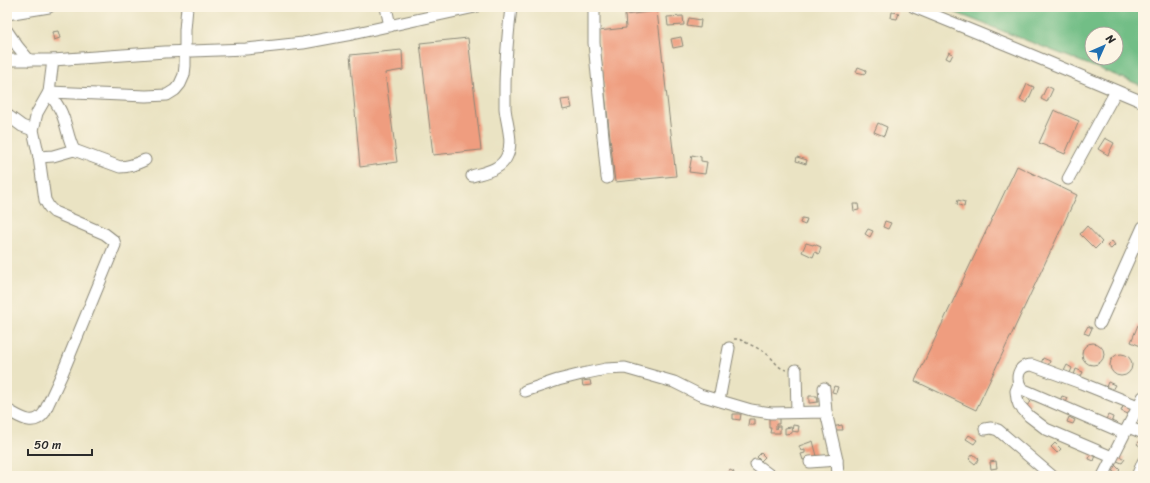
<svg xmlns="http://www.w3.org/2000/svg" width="1150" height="483" font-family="Sriracha,sans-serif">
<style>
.forest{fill:#72be86;stroke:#4e7458;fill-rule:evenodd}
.building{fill:#ef9d7f}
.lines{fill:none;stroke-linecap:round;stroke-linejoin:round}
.minor-casing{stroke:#8a8777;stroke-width:13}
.path{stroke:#8a8777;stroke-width:1.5;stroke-dasharray:3 3;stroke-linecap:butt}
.minor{stroke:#fff;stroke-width:11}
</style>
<rect width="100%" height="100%" fill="#fcf5e5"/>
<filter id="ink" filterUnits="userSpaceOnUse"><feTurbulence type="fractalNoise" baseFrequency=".025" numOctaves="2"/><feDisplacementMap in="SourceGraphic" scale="8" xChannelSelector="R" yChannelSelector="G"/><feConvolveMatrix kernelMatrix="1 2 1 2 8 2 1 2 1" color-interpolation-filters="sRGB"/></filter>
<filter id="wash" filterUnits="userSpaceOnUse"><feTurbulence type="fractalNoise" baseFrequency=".012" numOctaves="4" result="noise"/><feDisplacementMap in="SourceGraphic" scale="16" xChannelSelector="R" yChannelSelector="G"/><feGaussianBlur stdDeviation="0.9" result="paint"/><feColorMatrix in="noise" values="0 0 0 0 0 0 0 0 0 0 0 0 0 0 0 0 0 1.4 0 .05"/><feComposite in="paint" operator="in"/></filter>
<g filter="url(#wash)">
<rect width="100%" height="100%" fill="#eae3c3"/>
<path class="forest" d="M941 7H1143V86ZM1092 34H1116V58H1092Z"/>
<g id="blocks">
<g class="building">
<polygon points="657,11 676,176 615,182 598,31 626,28 625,15"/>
<polygon points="892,12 899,13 897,19 891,18"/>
<polygon points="683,16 684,25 668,26 667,17"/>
<polygon points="689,18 701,20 700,28 687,26"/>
<polygon points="58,31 60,38 54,40 52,32"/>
<polygon points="681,37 683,46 673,48 671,39"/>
<polygon points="468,38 481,150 433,155 420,43"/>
<polygon points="402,50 403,70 385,73 397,162 360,167 350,55"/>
<polygon points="949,52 953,54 950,60 946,58"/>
<polygon points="858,67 866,70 865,74 856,72"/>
<polygon points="1027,84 1034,87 1027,103 1020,100"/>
<polygon points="1047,86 1053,89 1047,102 1041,99"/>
<polygon points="570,99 572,108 563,110 561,100"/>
<polygon points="1054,110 1079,121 1065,154 1039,143"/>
<polygon points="878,123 887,127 884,136 874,132"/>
<polygon points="1105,138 1114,143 1108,155 1098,149"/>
<polygon points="692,155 701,157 701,161 707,162 705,174 689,172"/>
<polygon points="797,157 807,160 806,164 796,161"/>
<polygon points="1017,166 1077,195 976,410 915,381"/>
<polygon points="958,200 965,202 964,207 957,204"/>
<polygon points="853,204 858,204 859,210 854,211"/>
<polygon points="802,218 807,219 805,225 800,223"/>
<polygon points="885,221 891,223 888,229 883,227"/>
<polygon points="1087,226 1102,242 1095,249 1080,234"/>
<polygon points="868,229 873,231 870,237 865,234"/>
<polygon points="1112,241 1115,245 1111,249 1107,246"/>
<polygon points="806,243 813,245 814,244 821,247 819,254 815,252 813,257 802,252"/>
<polygon points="1138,325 1143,327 1143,347 1131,342"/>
<polygon points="1088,326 1092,328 1089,335 1084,333"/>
<circle cx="1093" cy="354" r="11"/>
<circle cx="1121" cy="365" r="11"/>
<polygon points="1043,358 1050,361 1048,366 1041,364"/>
<polygon points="1067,365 1072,368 1070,373 1064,371"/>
<polygon points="1076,369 1083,372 1080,378 1074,375"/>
<polygon points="590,380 591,385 583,386 582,381"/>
<polygon points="1108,382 1115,385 1112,390 1106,387"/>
<polygon points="834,386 838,387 836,393 832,392"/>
<polygon points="809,396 817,396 818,402 809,403"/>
<polygon points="1026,396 1031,402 1026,406 1021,401"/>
<polygon points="1062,396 1068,398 1065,405 1059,403"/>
<polygon points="1124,404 1131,407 1128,414 1121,411"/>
<polygon points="733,414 741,414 740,420 733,419"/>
<polygon points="1108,415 1113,417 1111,424 1105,422"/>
<polygon points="769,416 779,417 779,424 776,424 776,429 777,426 780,426 780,433 770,433 771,428 769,428"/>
<polygon points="1069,417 1075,420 1073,424 1067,422"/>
<polygon points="749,419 755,419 755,425 748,425"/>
<polygon points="793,425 799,426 798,432 792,431"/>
<polygon points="842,425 843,430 835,430 832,427"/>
<polygon points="791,427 792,433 785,434 785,428"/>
<polygon points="969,435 977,440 974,444 966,439"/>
<polygon points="1143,437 1143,446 1142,448 1137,444"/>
<polygon points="813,441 817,456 803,460 801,454 805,453 805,450 801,451 799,446"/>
<polygon points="1055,443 1061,449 1057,453 1051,447"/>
<polygon points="761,453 765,457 761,461 757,457"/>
<polygon points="1091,453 1096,455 1094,461 1089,459"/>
<polygon points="973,454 979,459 975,464 969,459"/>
<polygon points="1119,456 1125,459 1122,463 1117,461"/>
<polygon points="996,461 997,468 991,469 990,462"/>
<polygon points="1114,464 1120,470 1116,474 1110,468"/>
<polygon points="730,470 734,472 732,476 727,474"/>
</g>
</g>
</g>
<g filter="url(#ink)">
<use href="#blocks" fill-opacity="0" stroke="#8a8777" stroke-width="1"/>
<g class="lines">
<defs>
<g id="minor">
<polyline points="386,7 390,26"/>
<polyline points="594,7 594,43 607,178"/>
<polyline points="914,7 1017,49 1143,102"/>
<polyline points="7,14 49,7"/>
<polyline points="7,31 18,47 29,60"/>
<polyline points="7,60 53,60 165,52 246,49 303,43 352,34 475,7"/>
<polyline points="49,92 146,96 167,95 175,90 180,84 184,75 185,66 185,30 187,7"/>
<path d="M49 92C53 99 59 106 62 114 67 126 68 139 74 150L120 167C129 167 136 164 145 160"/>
<polyline points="7,115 22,126 33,130"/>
<polyline points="39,157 53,156 74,150"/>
<path d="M472 176C485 172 501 170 507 156 514 142 506 122 505 108 505 102 505 95 505 89 505 62 508 34 511 7"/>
<polyline points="1068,179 1116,91"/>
<polyline points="1100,323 1143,227"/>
<polyline points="796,370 797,412"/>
<polyline points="1019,384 1016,391 1017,399 1019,405 1029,416 1046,429 1112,457"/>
<polyline points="824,388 826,412"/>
<polyline points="525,391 558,380 582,374 606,369 625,368 674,382 700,395 751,410 771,413 826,412 837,460 838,476"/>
<polyline points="719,400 729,348"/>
<path d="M7 410C19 416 33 428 44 413L62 374 115 245 114 241 105 234 54 212 49 207 45 200 39 157 33 130 37 113 49 92 53 60"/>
<polyline points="1128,427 1143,433"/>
<polyline points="985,429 991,428 998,430 1052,476"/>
<path d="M1124 433 1022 389C1015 379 1017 365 1032 365L1081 383 1138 406"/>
<polyline points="810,462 837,460"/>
<polyline points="756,465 771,476"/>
<polyline points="1103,476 1143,397"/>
<polyline points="1137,476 1143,462"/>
</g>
</defs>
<use href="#minor" class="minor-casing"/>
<g class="path">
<path d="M734 339H739C748 344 759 348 767 354 774 359 777 368 786 370"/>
<polyline points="608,476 608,475 615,476"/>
</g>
<use href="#minor" class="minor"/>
</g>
</g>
<rect width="1150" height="483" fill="none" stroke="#fcf5e5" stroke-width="24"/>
<g transform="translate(1104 46) rotate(45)"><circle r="19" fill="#fcf5e5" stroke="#a8a49b"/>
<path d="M0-3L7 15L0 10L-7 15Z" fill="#1f6fb2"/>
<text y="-6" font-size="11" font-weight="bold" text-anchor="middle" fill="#2b2b2b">N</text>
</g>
<path d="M28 449v6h64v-6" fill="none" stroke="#2b2b2b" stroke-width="2"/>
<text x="34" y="449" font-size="12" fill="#2b2b2b" stroke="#fcf5e5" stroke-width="3" paint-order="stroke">50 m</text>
</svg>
